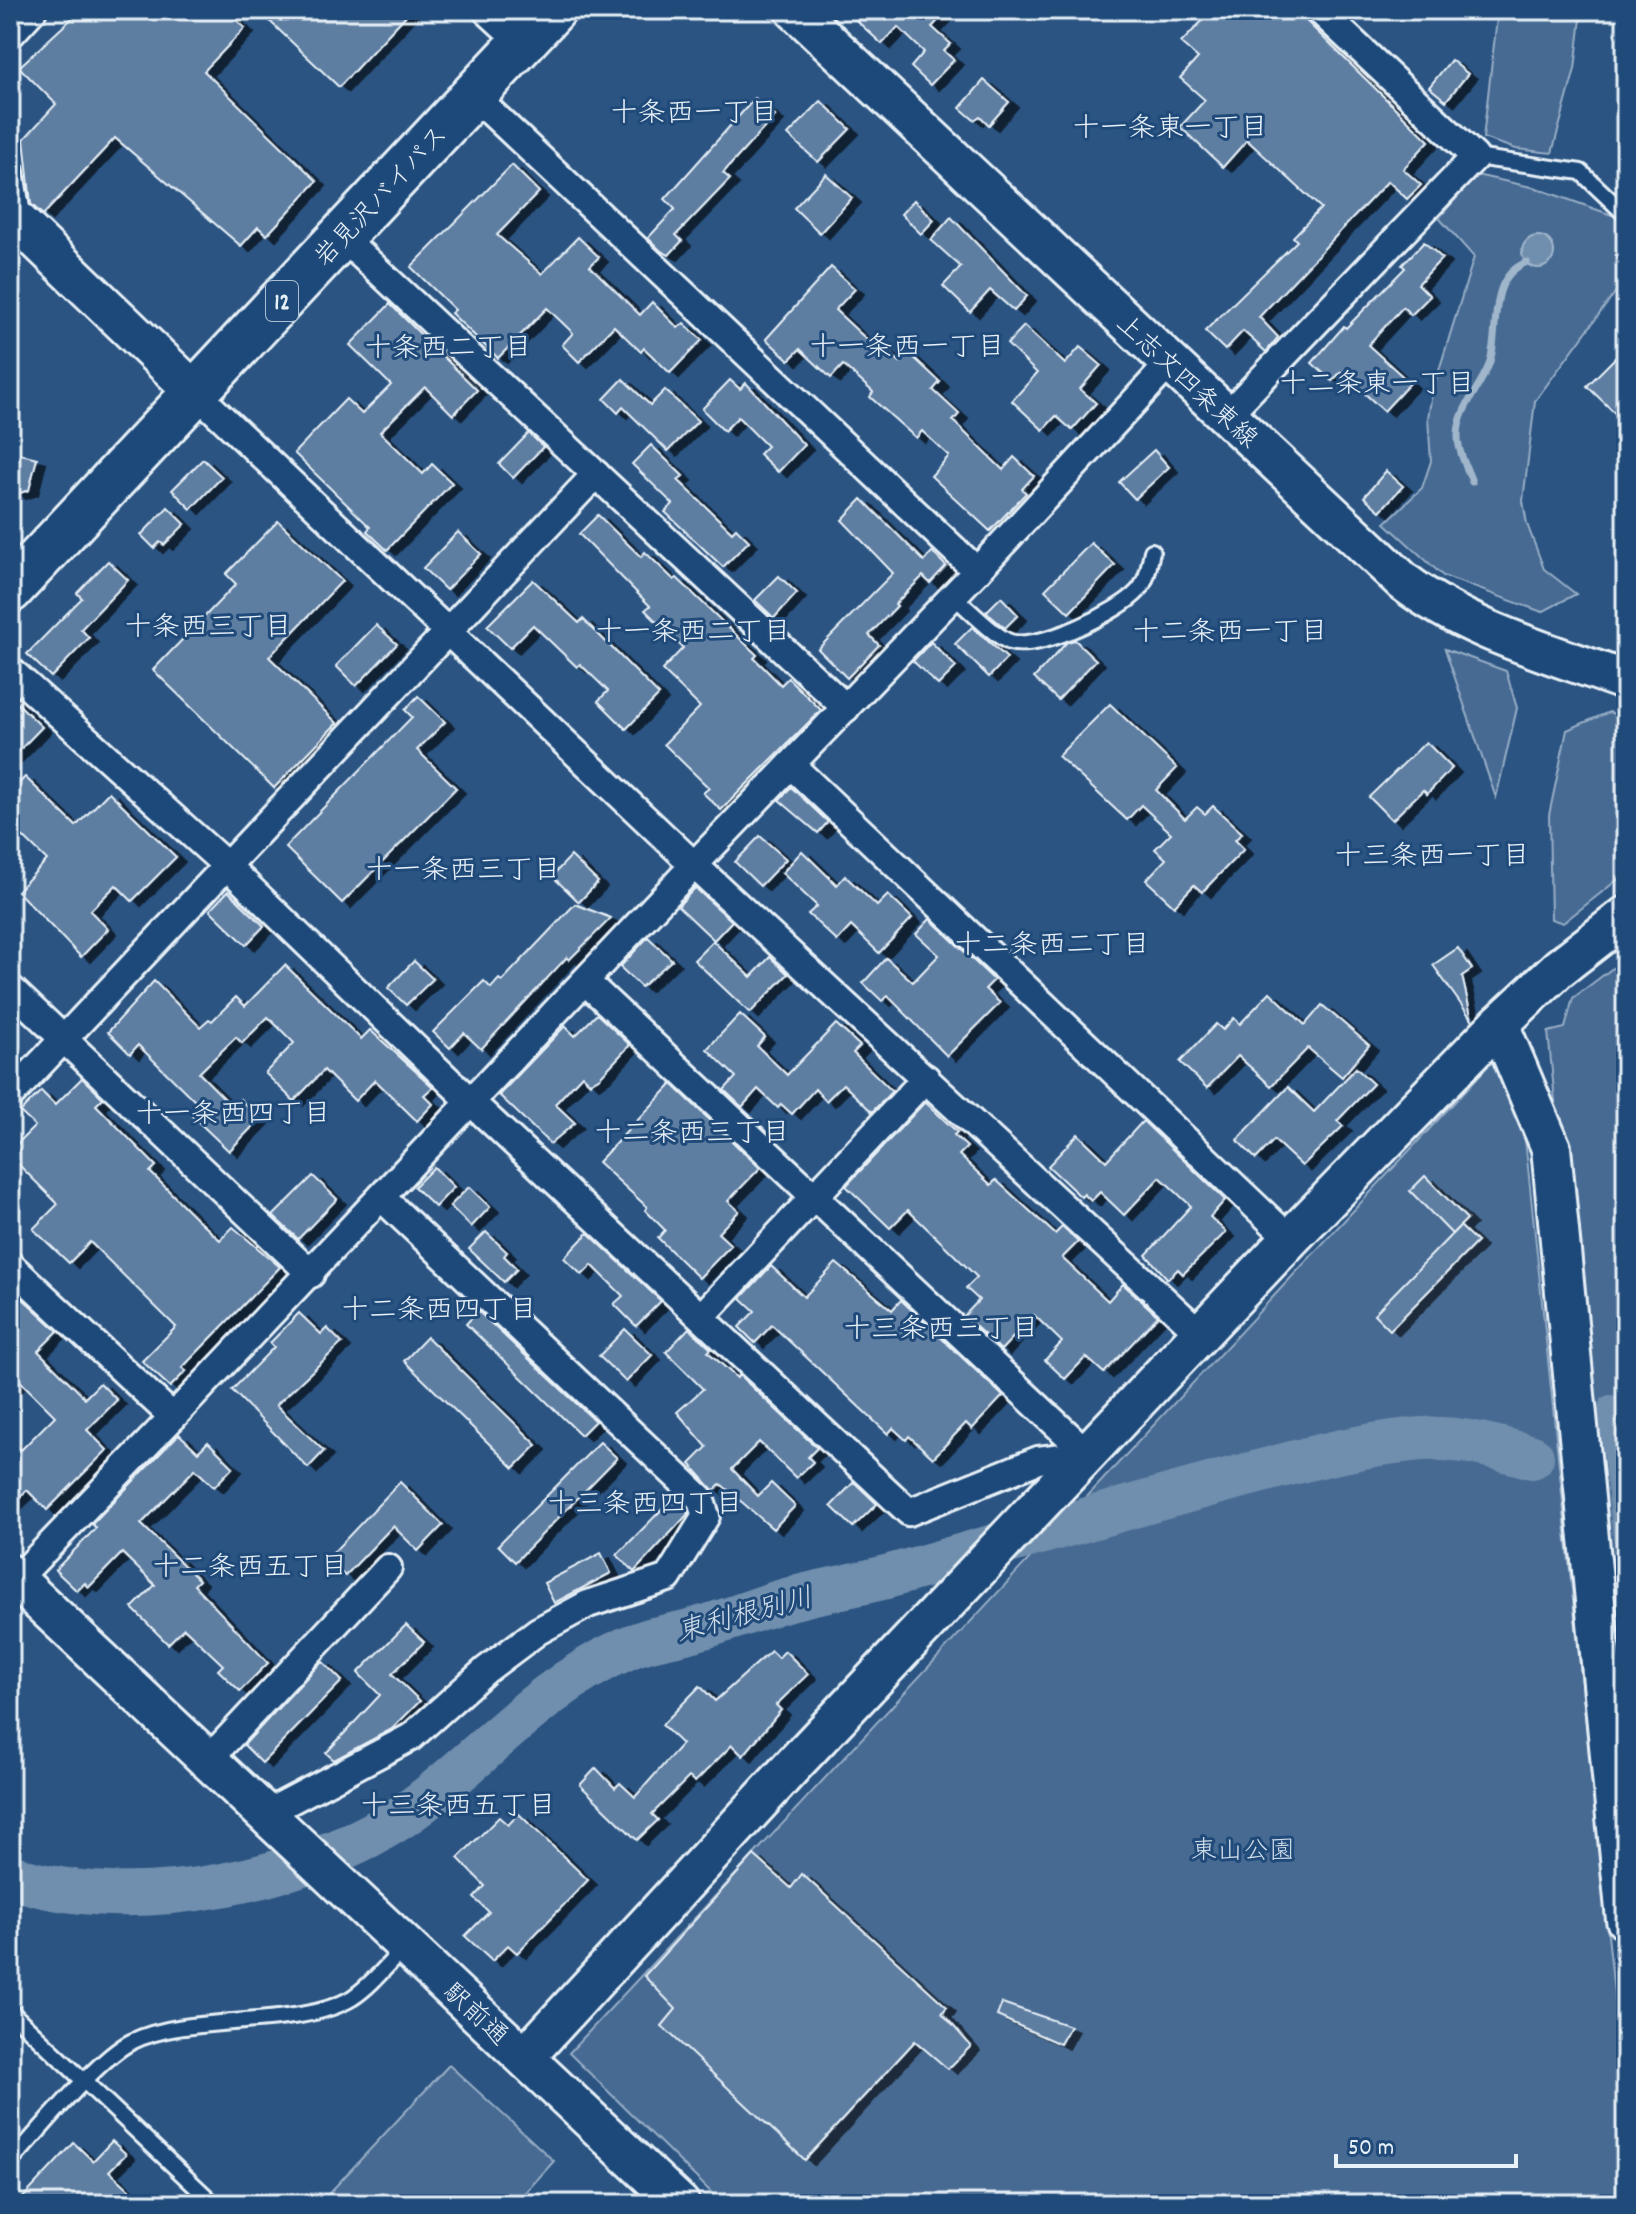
<svg xmlns="http://www.w3.org/2000/svg" width="1636" height="2214" font-family="Dekko,'Klee One',sans-serif">
<style>
.green{fill:#476b93;stroke:#98aec6;stroke-width:2}
.water{fill:#708ead;stroke:#a0b6cb;stroke-width:2}
.lines{fill:none;stroke-linecap:round;stroke-linejoin:round}
.stream{stroke:#a0b6cb;stroke-width:7}
.canal{stroke:#708ead;stroke-width:26}
.river{stroke:#708ead;stroke-width:44}
.building{fill:#5d7da1;stroke:#e8f1f8;stroke-width:2;filter:url(#shadow)}
.lane-casing{stroke:#e8f1f8;stroke-width:20}
.street-casing{stroke:#e8f1f8;stroke-width:32}
.secondary-casing{stroke:#e8f1f8;stroke-width:44}
.highway-casing{stroke:#e8f1f8;stroke-width:50}
.lane{stroke:#1f4a7a;stroke-width:14}
.street{stroke:#1f4a7a;stroke-width:26}
.secondary{stroke:#1f4a7a;stroke-width:38}
.highway{stroke:#1f4a7a;stroke-width:44}
.labels{text-anchor:middle;stroke-width:6;stroke-linejoin:round;paint-order:stroke}
.shield{fill:#1f4a7a;stroke:#acbfd2;stroke-width:2}
.shield-label{font-size:24px;font-weight:bold;fill:#e8f1f8}
.street-label{font-size:26px;fill:#e8f1f8;stroke:#1f4a7a}
.park-label{font-size:26px;fill:#d0dde9;stroke:#1f4a7a}
.neighbourhood-label{font-size:28px;fill:#e8f1f8;stroke:#1f4a7a}
.water-label{font-size:28px;font-style:italic;fill:#d0dde9;stroke:#1f4a7a}
</style>
<defs>
<filter id="shadow"><feDropShadow dx="9" dy="5" stdDeviation="0" flood-color="#0009"/></filter>
</defs>
<rect width="100%" height="100%" fill="#2b5482"/>
<filter id="ink" filterUnits="userSpaceOnUse"><feTurbulence type="fractalNoise" baseFrequency=".0125" numOctaves="2"/><feDisplacementMap in="SourceGraphic" scale="16" xChannelSelector="R" yChannelSelector="G"/><feConvolveMatrix kernelMatrix="1 2 1 2 8 2 1 2 1" color-interpolation-filters="sRGB"/></filter>
<g filter="url(#ink)">
<g class="green">
<polygon points="1498,10 1582,10 1575,69 1552,153 1516,149 1483,138"/>
<polygon points="1476,175 1536,188 1626,220 1626,278 1535,401 1523,501 1527,524 1544,569 1576,594 1542,612 1443,576 1385,523 1422,488 1431,461 1428,418 1432,393 1474,257 1439,218"/>
<polygon points="1445,649 1506,671 1517,708 1496,798"/>
<polygon points="1609,712 1626,719 1626,873 1563,923 1551,919 1549,815 1567,730"/>
<polygon points="1626,958 1626,1801 1548,1032 1565,1028 1573,998"/>
<polygon points="1502,1051 1517,1062 1626,2107 1626,2204 723,2204 569,2053"/>
<polygon points="449,2065 554,2161 515,2204 319,2204"/>
</g>
<circle class="water" cx="1538" cy="252" r="16"/>
<g class="lines">
<path class="stream" d="M1472 482C1467 468 1457 450 1458 434 1459 409 1479 389 1488 367 1502 333 1484 279 1527 262"/>
<polyline class="canal" points="1611,1408 1626,1536"/>
<path class="river" d="M10 1876C129 1920 323 1880 422 1802 490 1749 544 1686 623 1650 647 1638 668 1637 693 1630 722 1623 750 1611 779 1602 815 1591 853 1586 890 1576 1003 1544 1115 1510 1228 1480 1289 1464 1349 1446 1411 1440 1454 1435 1491 1446 1532 1457"/>
</g>
<g class="building">
<polygon points="81,10 226,10 245,28 204,71 317,181 267,235 258,227 241,246 115,138 43,215 31,204 24,139 56,104 19,67"/>
<polygon points="258,10 411,10 339,87"/>
<polygon points="845,10 948,10 932,27 951,44 944,51 954,60 930,85 911,67 924,52 898,27 882,44"/>
<polygon points="1192,10 1295,10 1429,141 1403,169 1421,185 1407,199 1388,181 1259,317 1278,337 1266,352 1243,331 1225,350 1205,331 1297,241 1293,237 1321,208 1247,140 1223,167 1180,127 1205,100 1180,78 1198,58 1181,43 1203,20"/>
<polygon points="1451,60 1468,74 1446,101 1429,87"/>
<polygon points="984,80 1009,102 989,125 980,116 974,120 960,108"/>
<polygon points="755,98 775,116 723,173 730,179 676,235 682,241 669,255 661,251 648,238 675,209 665,199"/>
<polygon points="821,101 850,129 818,162 788,135"/>
<polygon points="512,165 539,192 497,235 542,274 578,237 599,257 590,266 640,315 652,302 678,328 684,323 702,340 670,373 644,348 641,352 614,326 579,362 562,345 573,333 547,308 498,358 451,313 455,310 411,267"/>
<polygon points="826,174 852,198 820,233 794,208"/>
<polygon points="914,200 934,220 921,234 901,214"/>
<polygon points="951,217 1027,296 1014,311 990,290 970,312 943,286 961,267 931,240"/>
<polygon points="1424,242 1442,258 1418,284 1430,296 1411,315 1403,307 1368,345 1410,383 1384,411 1341,372 1332,381 1312,363 1344,326 1346,328 1405,268 1402,265"/>
<polygon points="831,267 855,289 835,310 877,349 881,345 900,362 908,352 940,382 933,390 959,414 953,421 1003,470 1014,457 1034,476 1022,489 1026,493 990,531 931,476 949,456 922,431 916,438 870,397 873,392 843,365 831,378 800,349 789,360 766,339"/>
<polygon points="390,304 477,390 453,415 425,387 380,432 423,474 432,464 452,483 387,550 367,531 370,527 294,453 346,399 362,414 391,385 350,345"/>
<polygon points="1024,326 1065,364 1080,347 1101,365 1080,389 1096,403 1072,430 1056,416 1043,430 1012,401 1037,373 1007,344"/>
<polygon points="1626,347 1626,424 1587,386"/>
<polygon points="623,379 650,405 665,390 698,421 668,451 623,407 618,413 604,399"/>
<polygon points="730,380 740,389 746,383 804,445 778,472 759,454 767,446 738,417 724,431 702,409"/>
<polygon points="529,433 543,447 513,478 499,464"/>
<polygon points="651,445 683,476 678,480 732,532 736,528 749,541 723,567 665,512 673,504 632,464"/>
<polygon points="1154,450 1169,467 1135,499 1119,482"/>
<polygon points="17,453 37,458 29,490 17,494 10,486"/>
<polygon points="203,459 222,477 191,509 172,490"/>
<polygon points="1386,471 1403,486 1380,511 1364,497"/>
<polygon points="862,499 924,561 932,552 946,566 930,583 923,576 895,604 897,606 869,635 879,645 847,678 818,649 893,573 842,520"/>
<polygon points="168,507 185,524 164,545 160,542 154,548 141,535"/>
<polygon points="598,515 641,557 645,552 674,580 677,578 757,655 754,658 781,685 788,678 821,710 721,810 703,793 709,788 664,744 700,707 662,670 683,648 645,610 650,606 579,534"/>
<polygon points="278,521 342,581 269,657 337,723 274,788 153,670 236,584 226,574"/>
<polygon points="458,532 481,554 446,590 423,568"/>
<polygon points="1091,543 1115,565 1069,613 1045,590"/>
<polygon points="108,561 128,580 81,629 89,638 51,677 27,654 82,598 77,593"/>
<polygon points="779,576 797,593 774,618 755,600"/>
<polygon points="533,580 579,623 583,619 659,695 626,729 598,701 608,691 580,664 577,667 533,625 510,648 487,626"/>
<polygon points="1001,597 1018,615 1005,628 986,612"/>
<polygon points="376,625 397,644 356,686 336,666"/>
<polygon points="972,627 1007,658 989,677 955,644"/>
<polygon points="1075,640 1096,660 1058,700 1034,678 1067,642"/>
<polygon points="931,642 956,667 938,685 913,661"/>
<polygon points="10,696 42,727 10,760"/>
<polygon points="418,696 445,722 417,750 456,788 342,903 285,847 412,717 405,710"/>
<polygon points="1110,704 1177,768 1156,790 1185,819 1197,807 1205,814 1213,806 1242,833 1235,840 1244,849 1202,892 1194,885 1174,906 1146,880 1166,859 1155,849 1171,833 1141,805 1127,820 1058,756"/>
<polygon points="1426,742 1452,768 1427,794 1423,790 1392,820 1369,797"/>
<polygon points="25,777 76,826 109,792 176,857 132,901 116,885 90,911 108,929 81,957 17,891 47,860 10,824 10,793"/>
<polygon points="791,787 828,822 818,833 779,800"/>
<polygon points="760,836 786,859 760,886 735,862"/>
<polygon points="802,851 837,885 845,876 877,906 888,895 912,918 879,953 851,926 837,941 808,914 817,906 782,873"/>
<polygon points="571,856 598,882 579,902 552,876"/>
<polygon points="695,888 732,921 714,940 678,906"/>
<polygon points="228,891 264,926 246,945 210,910"/>
<polygon points="575,904 611,918 569,960 567,957 481,1049 464,1033 450,1048 433,1032 484,981 491,988 499,979 502,981"/>
<polygon points="930,919 994,980 985,989 1000,1003 947,1056 888,996 882,1001 863,983 886,958 913,982 939,955 916,934"/>
<polygon points="648,937 672,960 641,987 620,967"/>
<polygon points="713,941 751,977 770,957 788,974 750,1013 694,960"/>
<polygon points="1458,948 1472,969 1462,976 1472,1020 1433,965"/>
<polygon points="414,961 433,979 406,1005 388,988"/>
<polygon points="285,965 361,1039 370,1030 433,1087 424,1095 433,1104 417,1121 375,1080 355,1101 324,1070 294,1101 265,1073 294,1043 268,1017 242,1043 236,1037 199,1073 233,1107 240,1099 260,1119 229,1151 192,1116 201,1107 138,1045 130,1054 108,1032 154,981 200,1027 209,1019 212,1021 236,997 245,1006"/>
<polygon points="1270,992 1305,1025 1322,1005 1369,1045 1342,1077 1308,1048 1271,1086 1238,1056 1207,1088 1180,1062 1216,1024 1223,1030 1234,1018 1240,1024"/>
<polygon points="597,1014 630,1045 600,1077 590,1083 582,1075 555,1104 575,1123 550,1144 499,1095 565,1026 575,1036"/>
<polygon points="740,1014 765,1037 757,1046 787,1075 836,1024 860,1046 853,1053 892,1091 872,1112 843,1084 826,1101 815,1089 792,1114 781,1104 778,1108 758,1089 742,1107 724,1090 736,1077 707,1049"/>
<polygon points="1356,1068 1373,1084 1337,1121 1343,1126 1302,1166 1274,1140 1256,1159 1237,1140 1288,1087 1314,1112"/>
<polygon points="82,1078 103,1098 96,1105 156,1166 150,1172 196,1218 220,1240 233,1227 280,1267 182,1368 186,1371 170,1387 142,1361 176,1327 90,1242 69,1263 33,1229 58,1204 10,1156 10,1151 35,1126 20,1112 41,1091 55,1105"/>
<polygon points="672,1084 760,1168 728,1201 739,1211 718,1233 731,1245 699,1278 658,1238 665,1230 645,1210 647,1207 598,1162"/>
<polygon points="925,1102 957,1132 954,1135 967,1147 959,1155 991,1185 996,1180 1055,1234 1062,1227 1078,1242 1062,1258 1108,1301 1123,1284 1158,1316 1104,1373 1086,1357 1065,1379 1045,1360 1062,1342 1034,1315 1001,1350 964,1316 979,1300 966,1288 977,1277 908,1210 890,1228 846,1186"/>
<polygon points="1143,1121 1225,1200 1210,1217 1226,1232 1183,1274 1178,1269 1168,1279 1146,1255 1191,1206 1160,1177 1124,1215 1100,1192 1091,1201 1084,1194 1081,1197 1048,1166 1078,1134 1106,1161"/>
<polygon points="434,1167 454,1187 435,1207 414,1187"/>
<polygon points="313,1176 337,1199 298,1239 273,1216"/>
<polygon points="1425,1176 1467,1219 1452,1234 1410,1191"/>
<polygon points="469,1187 490,1207 471,1227 450,1206"/>
<polygon points="1460,1226 1477,1242 1390,1330 1374,1314"/>
<polygon points="486,1232 507,1252 504,1256 517,1269 504,1282 469,1249"/>
<polygon points="588,1233 661,1301 636,1326 614,1304 623,1296 592,1265 582,1275 564,1258"/>
<polygon points="836,1263 892,1310 901,1300 1003,1396 972,1429 966,1423 933,1458 909,1436 906,1440 893,1428 888,1434 772,1325 755,1343 739,1327 755,1311 741,1298 771,1266 804,1297"/>
<polygon points="10,1287 58,1331 38,1351 85,1398 100,1383 117,1400 87,1430 107,1450 47,1510 27,1490 10,1506 10,1439 21,1450 55,1416 19,1380 10,1389"/>
<polygon points="478,1311 595,1421 581,1435 466,1324"/>
<polygon points="299,1313 321,1334 327,1328 342,1343 276,1405 324,1451 308,1468 232,1390 274,1347 270,1343"/>
<polygon points="689,1328 711,1349 708,1352 737,1378 739,1375 817,1448 808,1457 813,1462 796,1478 759,1442 732,1469 758,1496 771,1483 795,1506 773,1529 721,1484 714,1491 690,1464 707,1447 677,1412 703,1389 666,1352"/>
<polygon points="625,1329 652,1355 626,1382 599,1356"/>
<polygon points="427,1337 537,1445 514,1468 404,1361"/>
<polygon points="179,1434 198,1452 208,1442 233,1467 214,1487 195,1469 141,1524 199,1580 194,1585 268,1663 240,1691 218,1670 223,1665 184,1628 168,1644 132,1608 155,1585 122,1553 89,1587 85,1583 77,1591 55,1570 96,1528 92,1524"/>
<polygon points="600,1442 617,1458 515,1562 498,1545"/>
<polygon points="400,1482 443,1525 418,1551 393,1526 345,1576 327,1559"/>
<polygon points="854,1482 877,1504 853,1527 831,1506"/>
<polygon points="675,1496 688,1514 634,1572 617,1555"/>
<polygon points="601,1553 611,1573 554,1603 544,1583"/>
<polygon points="406,1625 424,1642 392,1674 420,1701 392,1729 334,1760 326,1753 380,1695 358,1673"/>
<polygon points="771,1651 778,1658 785,1651 808,1674 776,1705 781,1710 743,1756 732,1745 695,1782 689,1777 652,1814 658,1820 637,1840 580,1785 596,1768 615,1788 620,1783 635,1797 682,1744 662,1725 700,1686 715,1701"/>
<polygon points="322,1661 342,1681 262,1763 244,1745"/>
<polygon points="519,1814 588,1880 517,1953 508,1945 492,1961 465,1936 489,1912 474,1898 485,1886 458,1858 499,1817 508,1825"/>
<polygon points="754,1855 791,1888 802,1874 947,2007 942,2013 971,2046 948,2069 915,2041 805,2160 662,2026 676,2009 644,1976"/>
<polygon points="1002,2003 1070,2026 1060,2044 997,2016"/>
<polygon points="112,2141 126,2154 109,2171 130,2190 117,2204 17,2204 74,2143 93,2161"/>
</g>
<g class="lines">
<defs>
<g id="lane">
<polyline points="1475,157 1581,172 1626,215"/>
<path d="M953 596C967 607 995 637 1010 642 1039 651 1119 612 1138 591 1148 580 1149 564 1152 551"/>
<polyline points="10,2011 214,2204"/>
<path d="M10 2162C39 2132 97 2059 131 2042 190 2012 297 2031 352 1998 372 1985 388 1964 405 1947"/>
</g>
<g id="street">
<polyline points="486,10 522,43"/>
<polyline points="10,35 33,10"/>
<polyline points="473,95 977,571"/>
<polyline points="10,172 18,221"/>
<polyline points="342,237 846,708"/>
<polyline points="195,392 694,865 977,571 1170,363"/>
<polyline points="1226,416 1475,157 1319,10"/>
<polyline points="10,670 227,866 472,1103 909,1512 1038,1460 1088,1454"/>
<polyline points="791,765 1290,1239"/>
<polyline points="585,981 1088,1454"/>
<polyline points="10,988 311,1274"/>
<polyline points="10,1096 596,474"/>
<polyline points="10,1265 173,1417 16,1580"/>
<polyline points="702,1316 926,1078"/>
<polyline points="173,1417 694,865 1201,1334"/>
<polyline points="208,1760 388,1568"/>
<polyline points="265,1814 411,1737 486,1670 538,1631 588,1604 668,1578 706,1516 700,1498 381,1197"/>
</g>
<g id="secondary">
<path d="M795 10 1404 582C1468 631 1551 653 1626 681"/>
<polyline points="10,214 195,392"/>
<polyline points="1499,1024 1551,1148 1626,1920"/>
<polyline points="10,1574 680,2204"/>
<polyline points="525,2057 797,1761 1290,1239 1499,1024 1559,968 1626,916"/>
</g>
<polyline id="highway" points="10,590 553,10"/>
</defs>
<use href="#lane" class="lane-casing"/>
<use href="#street" class="street-casing"/>
<use href="#secondary" class="secondary-casing"/>
<use href="#highway" class="highway-casing"/>
<use href="#lane" class="lane"/>
<use href="#street" class="street"/>
<use href="#secondary" class="secondary"/>
<use href="#highway" class="highway"/>
</g>
</g>
<g class="labels">
<rect class="shield" x="266" y="281" width="32" height="40" rx="6"/>
<g class="shield-label">
<text x="282" y="309">12</text>
</g>
<g class="street-label">
<text transform="translate(380 195) rotate(-47)" y="9">岩見沢バイパス</text>
<text transform="translate(1188 380) rotate(43)" y="9">上志文四条東線</text>
<text transform="translate(477 2013) rotate(43)" y="9">駅前通</text>
</g>
<g class="park-label">
<text x="1243" y="1858">東山公園</text>
</g>
<g class="neighbourhood-label">
<text x="694" y="121">十条西一丁目</text>
<text x="1170" y="136">十一条東一丁目</text>
<text x="907" y="355">十一条西一丁目</text>
<text x="448" y="356">十条西二丁目</text>
<text x="1377" y="392">十二条東一丁目</text>
<text x="208" y="635">十条西三丁目</text>
<text x="693" y="640">十一条西二丁目</text>
<text x="1230" y="640">十二条西一丁目</text>
<text x="1432" y="864">十三条西一丁目</text>
<text x="463" y="878">十一条西三丁目</text>
<text x="1052" y="953">十二条西二丁目</text>
<text x="233" y="1122">十一条西四丁目</text>
<text x="692" y="1141">十二条西三丁目</text>
<text x="439" y="1318">十二条西四丁目</text>
<text x="941" y="1337">十三条西三丁目</text>
<text x="645" y="1512">十三条西四丁目</text>
<text x="250" y="1575">十二条西五丁目</text>
<text x="458" y="1814">十三条西五丁目</text>
</g>
<g class="water-label">
<text transform="translate(744 1613) rotate(-15)" y="10">東利根別川</text>
</g>
</g>
<rect width="1636" height="2214" fill="none" stroke="#1f4a7a" stroke-width="40"/>
<rect x="20" y="20" width="1596" height="2174" fill="none" stroke="#e8f1f8" stroke-width="3" filter="url(#ink)"/>
<path d="M1336 2154v12h180v-12" fill="none" stroke="#e8f1f8" stroke-width="4"/>
<text x="1348" y="2154" font-size="24" fill="#e8f1f8" stroke="#1f4a7a" stroke-width="6" paint-order="stroke">50 m</text>
</svg>
